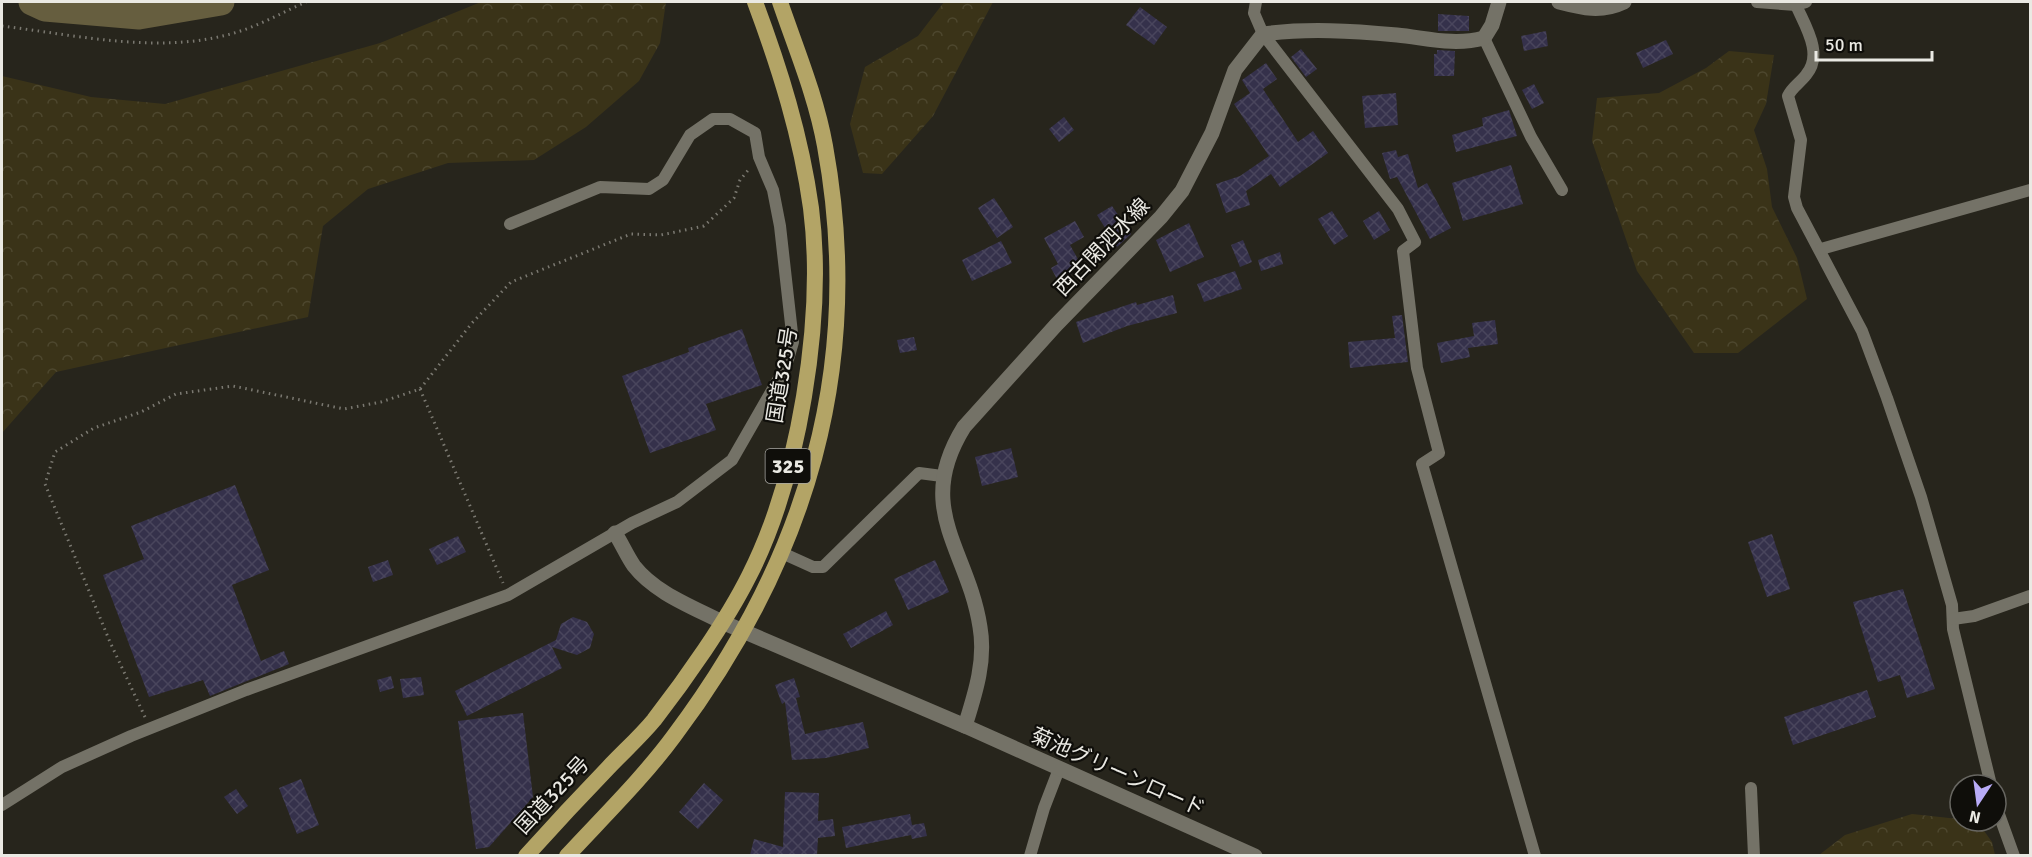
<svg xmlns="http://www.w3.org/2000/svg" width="2032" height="857" font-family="Signika,'Noto Sans JP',sans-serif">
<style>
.forest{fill:url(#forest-crowns)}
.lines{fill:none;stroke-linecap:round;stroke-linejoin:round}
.river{stroke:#665e3f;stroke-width:27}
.building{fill:url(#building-cross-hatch)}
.path{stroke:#7b7971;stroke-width:3;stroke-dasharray:1.5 4.5;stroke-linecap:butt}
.minor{stroke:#747267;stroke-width:12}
.tertiary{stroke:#747267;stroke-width:15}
.secondary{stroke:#747267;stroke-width:15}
.trunk{stroke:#b3a466;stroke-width:16}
.labels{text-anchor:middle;stroke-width:4.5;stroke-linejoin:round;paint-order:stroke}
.shield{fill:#0f0e0a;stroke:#a8a7a2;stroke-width:1.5}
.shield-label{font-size:20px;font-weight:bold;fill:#eae9e3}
.street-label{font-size:21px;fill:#eae9e3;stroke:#0f0e0a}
</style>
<defs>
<pattern id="forest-crowns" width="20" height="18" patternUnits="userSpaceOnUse" patternTransform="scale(1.5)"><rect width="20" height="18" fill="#3a3318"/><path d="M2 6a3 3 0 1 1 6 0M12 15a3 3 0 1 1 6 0" fill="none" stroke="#4d472e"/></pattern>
<pattern id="building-cross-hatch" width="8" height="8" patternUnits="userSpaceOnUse" patternTransform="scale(1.5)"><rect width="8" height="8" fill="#35314b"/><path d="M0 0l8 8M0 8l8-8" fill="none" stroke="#49455c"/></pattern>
</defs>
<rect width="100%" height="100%" fill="#27251c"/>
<g class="forest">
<polygon points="481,2 666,2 660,43 639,81 586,127 534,160 448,163 368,189 323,226 308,317 56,372 2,433 2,76 91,97 165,104 380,43"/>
<polygon points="944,2 993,2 933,116 882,174 863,173 850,124 865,67 918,36"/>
<polygon points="1729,51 1774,55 1766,104 1754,130 1767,169 1772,207 1797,258 1807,299 1738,353 1694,353 1637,271 1592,141 1597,98 1659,93 1706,68"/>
<polygon points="1912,814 1977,821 1992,842 1995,855 1819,855 1845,835"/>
</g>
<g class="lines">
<polyline class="river" points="32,2 45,8 139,16 221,2"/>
</g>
<g class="building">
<polygon points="1140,7 1167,27 1154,45 1126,25"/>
<polygon points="1438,14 1469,16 1469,31 1438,31"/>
<polygon points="1546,31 1548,46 1524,51 1521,36"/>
<polygon points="1666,40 1673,54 1643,68 1636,53"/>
<polygon points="1301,49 1317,69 1306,77 1291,57"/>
<polygon points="1437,50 1455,51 1454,76 1434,76 1434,54 1437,54"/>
<polygon points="1266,63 1277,79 1263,89 1298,142 1313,131 1328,153 1280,187 1271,174 1246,191 1250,205 1226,213 1216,184 1240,176 1269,156 1234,104 1250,93 1242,80"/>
<polygon points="1534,84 1544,103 1532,109 1522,90"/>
<polygon points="1396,93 1398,125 1365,128 1362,96"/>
<polygon points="1509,110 1517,136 1456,152 1452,135 1483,126 1482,118"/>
<polygon points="1064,117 1074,130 1059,142 1049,129"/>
<polygon points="1396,150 1398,157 1408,154 1418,188 1427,183 1451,228 1430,239 1397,177 1390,179 1382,153"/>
<polygon points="1511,165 1523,204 1463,221 1452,183"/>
<polygon points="994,198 1013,227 997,238 978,208"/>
<polygon points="1112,206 1131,234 1117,247 1097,215"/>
<polygon points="1332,211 1348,236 1334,245 1318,219"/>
<polygon points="1379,211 1390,230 1374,240 1363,221"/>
<polygon points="1075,221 1084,237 1070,245 1083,268 1058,281 1051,268 1058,264 1044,238"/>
<polygon points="1189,223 1204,257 1170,272 1156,240"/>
<polygon points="1243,240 1252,262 1240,267 1231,245"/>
<polygon points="1001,241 1012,263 972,281 962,260"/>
<polygon points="1280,252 1283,264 1261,271 1258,260"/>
<polygon points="1235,271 1242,289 1204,302 1197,284"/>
<polygon points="1173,295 1177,313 1127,326 1083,343 1076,322 1136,302 1137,305"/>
<polygon points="1402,315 1408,362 1350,368 1348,342 1395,338 1392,316"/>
<polygon points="1495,320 1498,344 1468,348 1470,357 1441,363 1437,343 1474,336 1472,323"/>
<polygon points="742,329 762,385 706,404 716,430 650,453 622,376 689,352 688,348"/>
<polygon points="914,337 917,350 900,353 897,340"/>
<polygon points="1011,448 1018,477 982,486 975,457"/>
<polygon points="235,485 269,570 232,585 261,661 284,651 289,664 210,696 203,680 149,697 103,575 144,559 131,526"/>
<polygon points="1772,534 1790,589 1767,597 1748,542"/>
<polygon points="458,536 466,552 437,565 429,549"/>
<polygon points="388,560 393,575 373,582 368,567"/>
<polygon points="935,560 949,592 908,610 894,579"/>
<polygon points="1903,589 1935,689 1907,698 1900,675 1878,682 1853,602"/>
<polygon points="886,611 893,625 851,648 843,634"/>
<polygon points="573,617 587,622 594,634 590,648 577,655 552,647 562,668 467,716 455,691 556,640 561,624"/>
<polygon points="391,676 394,688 380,692 377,680"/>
<polygon points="421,677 424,695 403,698 400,679"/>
<polygon points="794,678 800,697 796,698 805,734 863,722 869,748 826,758 792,760 785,702 782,704 775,685"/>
<polygon points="1867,690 1876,717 1793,745 1784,717"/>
<polygon points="523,713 533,797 489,847 476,849 458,721"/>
<polygon points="301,779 319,825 297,834 279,788"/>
<polygon points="704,783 723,800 698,829 679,812"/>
<polygon points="236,789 248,806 237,814 224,797"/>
<polygon points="785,792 819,793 818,821 833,819 835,836 818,838 817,855 750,855 754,839 783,847"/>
<polygon points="910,814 912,825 924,823 927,836 912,839 911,835 846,848 842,827"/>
</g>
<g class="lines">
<g class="path">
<path d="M2 26C76 35 160 55 234 33 259 26 283 12 306 2"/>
<polyline points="420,389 503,583"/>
<polyline points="145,717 110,642 45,484 55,452 94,428 141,412 176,394 233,386 344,409 381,402 420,389 472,323 511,282 631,234 661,235 704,226 734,198 740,180 750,168"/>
</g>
<g class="minor">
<polyline points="1256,2 1254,13 1263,34 1398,209 1415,242 1403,251 1417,368 1439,453 1422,464 1535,856"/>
<polyline points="1757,2 1796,5"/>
<path d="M1806 2 1796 5C1805 26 1824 54 1806 75 1800 83 1792 87 1788 96L1801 140 1794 197 1797 208 1862 331 1887 398 1921 497 1952 605 1953 629 1991 785"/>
<polyline points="1484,38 1531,137 1562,190"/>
<polyline points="1821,249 2030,190"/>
<polyline points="782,553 813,567 823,567 919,473 942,476"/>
<polyline points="1953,619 1974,616 2030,596"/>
<polyline points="1751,788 1754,856"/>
<polyline points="2,805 62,767 131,736 246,690 508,595 632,523 677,502 732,460 786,366 793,342 780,226 773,190 759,157 755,133 730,119 713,119 690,135 663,180 649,189 600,187 510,224"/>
<polyline points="1996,806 2014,856"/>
<polyline points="1030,856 1044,808 1059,769"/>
</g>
<g class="tertiary">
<path d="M615 533C622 544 627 556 634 566 655 593 693 607 722 622"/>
<polyline points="965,726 1255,856"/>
</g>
<g class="secondary">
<path d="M1559 2C1582 8 1601 13 1624 2"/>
<path d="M722 622 965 726C975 694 986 661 980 627 968 549 913 509 964 427L1056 325 1161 217 1182 191 1212 133 1235 70 1263 34C1308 28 1353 31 1397 35 1427 38 1454 46 1484 38L1492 25 1499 2"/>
</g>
<g class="trunk">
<path d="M526 856C553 826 580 797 608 768 623 752 640 737 654 720 685 680 726 622 749 576 799 478 825 318 811 208 801 136 780 69 755 2"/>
<path d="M567 856C603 817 643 778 674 736 807 559 865 366 825 146 816 96 796 49 780 2"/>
</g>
</g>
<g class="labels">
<rect class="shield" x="765.5" y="449" width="45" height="34" rx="4.5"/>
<g class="shield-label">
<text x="788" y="473">325</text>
</g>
<g class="street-label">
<text transform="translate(1102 247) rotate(-46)" y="7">西古閑泗水線</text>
<text transform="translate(782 375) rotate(-81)" y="7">国道325号</text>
<text transform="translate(1118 772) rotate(24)" y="7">菊池グリーンロード</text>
<text transform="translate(552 795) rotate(-47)" y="7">国道325号</text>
</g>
</g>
<rect width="2032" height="857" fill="none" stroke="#eae9e3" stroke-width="6"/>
<g transform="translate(1978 803) rotate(193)"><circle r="28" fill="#0f0e0a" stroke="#676661" stroke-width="1.5"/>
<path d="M0-4.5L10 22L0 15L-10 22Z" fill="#b8abf7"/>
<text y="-9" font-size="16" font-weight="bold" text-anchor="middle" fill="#eae9e3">N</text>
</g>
<path d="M1816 51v9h116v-9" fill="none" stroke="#eae9e3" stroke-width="3"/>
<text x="1825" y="51" font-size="18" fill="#eae9e3" stroke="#0f0e0a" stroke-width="4.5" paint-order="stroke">50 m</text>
</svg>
